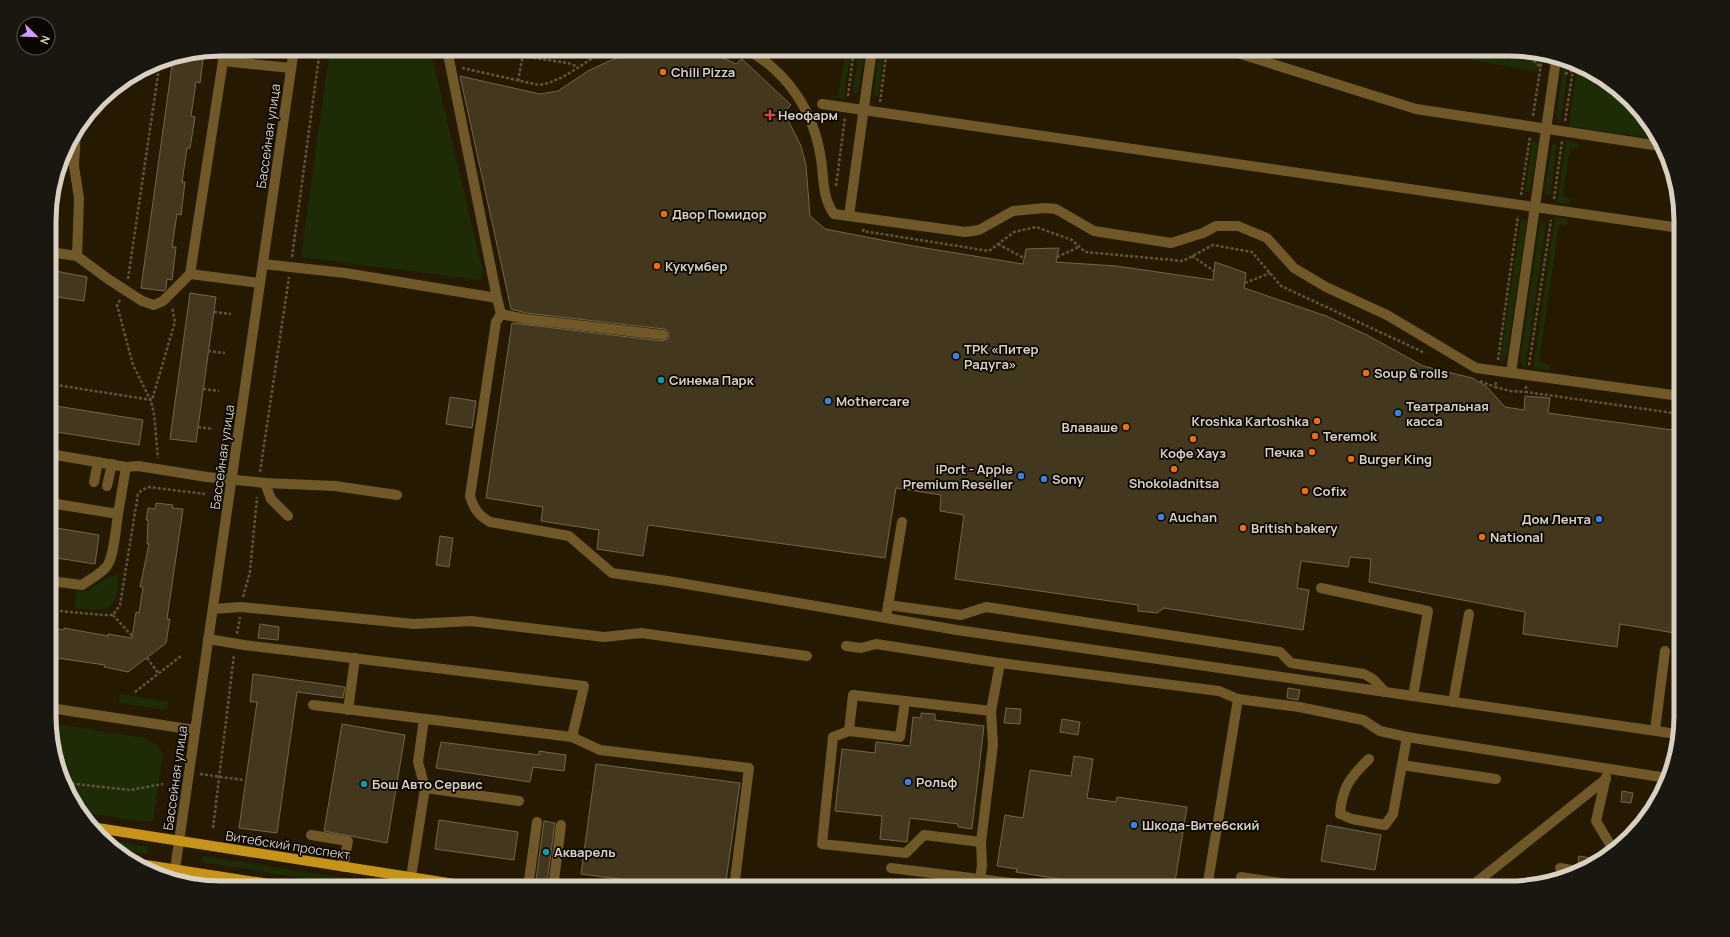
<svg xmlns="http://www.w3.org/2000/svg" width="1730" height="937" font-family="Manrope,sans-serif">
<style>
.green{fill:#1d2c06}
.building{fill:#43371d;stroke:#72654a}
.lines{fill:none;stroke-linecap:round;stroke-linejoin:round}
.path{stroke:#5e543e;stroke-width:2.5;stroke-dasharray:3 2;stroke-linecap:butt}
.minor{stroke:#705828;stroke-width:10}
.major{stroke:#c7941a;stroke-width:10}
.food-dot{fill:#e8710a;stroke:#0a0601;stroke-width:1.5}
.health-dot{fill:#e0444e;stroke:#0a0601;stroke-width:1.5}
.shop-dot{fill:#3f7fe0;stroke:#0a0601;stroke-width:1.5}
.culture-dot{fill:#0f9aa8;stroke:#0a0601;stroke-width:1.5}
.labels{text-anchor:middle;stroke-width:3.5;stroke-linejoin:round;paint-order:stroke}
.poi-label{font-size:13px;font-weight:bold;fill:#d8d1c2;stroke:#0a0601;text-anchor:start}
.street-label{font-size:13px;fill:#d8d1c2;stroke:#0a0601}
.rim{fill:none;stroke:#d8d1c2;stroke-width:5}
</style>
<rect width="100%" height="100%" fill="#251a01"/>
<g class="green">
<polygon points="330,49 430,49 483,272 480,280 301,257"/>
<polygon points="846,49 851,49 844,99 831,97 831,95 838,96"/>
<polygon points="859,49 865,49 858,93 853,92"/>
<polygon points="880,49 885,49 878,96 873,96"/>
<polygon points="1416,49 1509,49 1539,56 1537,72"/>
<polygon points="1564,62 1569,63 1560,124 1556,114"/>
<path d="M1586 67C1614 86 1645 106 1657 139L1569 126 1576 75Z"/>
<polygon points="1566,140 1579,144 1577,148 1570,148 1563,196 1571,199 1570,204 1557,203"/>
<polygon points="1532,141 1538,142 1530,192 1525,192"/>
<polygon points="1552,144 1557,145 1550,195 1544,195"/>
<polygon points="1555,217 1567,219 1569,222 1566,226 1559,225 1539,362 1549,365 1549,370 1533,369"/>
<polygon points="1521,220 1527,221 1507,353 1504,360 1500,363"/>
<polygon points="1540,222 1546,223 1525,368 1520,362"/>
<path d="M119 574C116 613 111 612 74 608L77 591H88L107 578Z"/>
<polygon points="120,694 169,702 168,708 164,710 119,703"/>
<path d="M50 723 144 738C152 742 159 745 163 753L153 821 144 822 78 811 51 739Z"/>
<polygon points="102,839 148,847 147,854 112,848"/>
<polygon points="203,856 410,888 364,888 201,862"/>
</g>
<g class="building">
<polygon points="652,49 693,50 717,55 736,64 742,59 791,105 784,112 801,146 806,165 810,216 825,229 913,246 1023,264 1026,249 1059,248 1056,262 1116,266 1213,280 1215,262 1246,273 1244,288 1326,316 1367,335 1423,366 1472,378 1486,386 1505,407 1524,410 1525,396 1550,398 1548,413 1680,431 1681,634 1620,624 1617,647 1523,634 1525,612 1369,582 1371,559 1350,557 1348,567 1301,561 1297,588 1309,590 1303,630 1164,608 1157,613 1138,611 1138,605 955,579 964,515 940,511 941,495 896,488 885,558 648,525 643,556 597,549 599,530 541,521 543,507 486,498 512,323 662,341 668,339 669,335 667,330 664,329 526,313 511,309 460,76 540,94 558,91 588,71 607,62 627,54"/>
<polygon points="204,52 200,83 196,82 191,116 195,117 190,148 187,148 182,182 185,182 181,215 177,214 172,247 176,247 172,280 167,279 166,289 164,291 141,288 173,58"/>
<polygon points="50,270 87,277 84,301 50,296"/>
<polygon points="190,293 216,297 196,442 170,439"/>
<polygon points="450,397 476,401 472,428 446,424"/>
<polygon points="50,405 143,420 139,445 50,431"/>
<polygon points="156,503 173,505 172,508 183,509 167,619 170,619 166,643 128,672 104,667 105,665 50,657 50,631 56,632 56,629 64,630 64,628 108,636 108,634 132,638 136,612 139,613 143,587 140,587 149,544 147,544 148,520 146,520 148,508 155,509"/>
<polygon points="50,527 99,535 95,564 50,557"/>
<polygon points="440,536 453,538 449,567 436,565"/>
<polygon points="260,624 279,627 278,640 258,638"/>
<polygon points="253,674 345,687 343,698 297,692 277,833 239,828 257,702 250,702"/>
<polygon points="1288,688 1300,690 1298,700 1287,698"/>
<polygon points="1006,708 1021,709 1020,724 1004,723"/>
<polygon points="921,713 935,714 935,720 984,726 972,829 958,827 958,824 910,818 907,842 880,839 882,816 835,811 842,749 875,753 876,742 910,746 913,717 921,718"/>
<polygon points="1062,719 1080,722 1078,735 1060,732"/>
<polygon points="342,724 405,735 387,843 324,831"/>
<polygon points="441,742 539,755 539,751 566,755 564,771 533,767 530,782 436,768"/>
<polygon points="1074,756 1093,759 1087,798 1116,802 1117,797 1187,807 1174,888 1115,888 1016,872 1017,869 997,866 1005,815 1023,818 1030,770 1071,776"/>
<polygon points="596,764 740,783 725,888 688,888 581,874"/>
<polygon points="1622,791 1633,793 1631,803 1621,802"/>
<polygon points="439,820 518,832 514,860 435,849"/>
<polygon points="544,821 555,823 547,882 536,880"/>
<polygon points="1327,825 1381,835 1375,870 1321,861"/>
<polygon points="1579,856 1602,860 1583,870 1578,865"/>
</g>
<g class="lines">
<g class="path">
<polyline points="474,49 568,63 576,66"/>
<polyline points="719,49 737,57"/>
<polyline points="1527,53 1541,68"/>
<path d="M462 68 539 85C565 81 584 61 608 49"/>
<polyline points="1565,74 1582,66"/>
<polyline points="518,81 524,49"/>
<polyline points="848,96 854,49"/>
<polyline points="880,102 887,49"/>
<polyline points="1533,116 1542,57"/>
<polyline points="1565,121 1574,64"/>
<polyline points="836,186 845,117"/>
<polyline points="1521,195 1530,137"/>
<polyline points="1554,199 1562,141"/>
<polyline points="864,229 863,231 989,251 1014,232 1036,227 1072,240 1085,252 1183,261 1213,245 1252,252 1281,286 1425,353"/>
<polyline points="998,244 1024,258"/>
<polyline points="1192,256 1214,271"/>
<polyline points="292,257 320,49"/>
<polyline points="1057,257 1079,247"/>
<polyline points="128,279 160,61"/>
<polyline points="1245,283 1270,273"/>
<polyline points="120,300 117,305 133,365 151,401 154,414 158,458"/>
<polyline points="214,312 231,314"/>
<polyline points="208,351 225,353"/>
<polyline points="1498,360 1518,216"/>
<polyline points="1529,365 1551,220"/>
<polyline points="1480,381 1495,387"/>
<polyline points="1496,382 1495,387 1510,391 1526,392"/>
<polyline points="50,384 152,400 175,322 172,307"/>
<polyline points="1526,386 1526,392 1680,414"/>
<polyline points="203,389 219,391"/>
<polyline points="198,427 213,429"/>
<polyline points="260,472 289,277"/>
<polyline points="243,597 250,572 257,497"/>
<polyline points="50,610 102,615 113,615 120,605 138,494 142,490 149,487 205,494"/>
<polyline points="113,615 132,636"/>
<polyline points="237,634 240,617"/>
<polyline points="147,658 159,674"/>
<polyline points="135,692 181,656"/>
<polyline points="200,774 243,780"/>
<polyline points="67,783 130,790 163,784"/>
<polyline points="213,828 234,655"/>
</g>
<g class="minor">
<path d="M746 49C788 72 814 112 821 159 824 179 822 197 834 214L965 232 979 230 1013 211 1045 208 1056 209 1094 231 1171 243 1203 233 1216 226H1238L1267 238 1294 268 1326 287 1387 315 1476 368 1680 396"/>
<polyline points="1225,49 1416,109 1660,146"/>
<polyline points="223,61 291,68"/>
<polyline points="822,104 1680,228"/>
<polyline points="76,132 74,166 79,198 77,256"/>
<polyline points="849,216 872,49"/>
<polyline points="49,252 77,256 108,279 142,301 154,305 163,301 190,274 223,61 222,49"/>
<polyline points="263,264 345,273 497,298 447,49"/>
<polyline points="190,274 260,283"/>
<path d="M497 298 501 314 496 322 470 496C474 509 478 515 490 522L569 536 612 573 668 581 957 630 1413 696"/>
<polyline points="501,314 525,319 663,335"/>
<polyline points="1511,373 1556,60"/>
<polyline points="50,454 126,467"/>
<polyline points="94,482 98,462"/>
<polyline points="265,483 271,499 288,516"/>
<polyline points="107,486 112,464"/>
<polyline points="50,503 118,514 126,467 138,466 207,477 265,483 335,486 397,495"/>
<path d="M50 581 82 585C90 579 101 574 107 566 114 556 116 527 118 514"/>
<polyline points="1321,588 1428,611 1413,696 1677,734"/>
<polyline points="888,605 961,615 986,607 1280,652 1291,663 1364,674 1373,679 1385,692"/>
<polyline points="213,609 241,607 414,624 471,621 604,637 641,633 807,656"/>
<polyline points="887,612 902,522"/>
<polyline points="208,639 244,645 584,686 572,737 600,750 749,768 734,888"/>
<polyline points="846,646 861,648 876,644 1000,663 1219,691 1238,699"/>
<polyline points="905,701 991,711 993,745 981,842 982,865 979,888"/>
<polyline points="1453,702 1469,614"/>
<polyline points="313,705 572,737"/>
<polyline points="50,708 195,730"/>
<polyline points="348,710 355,658"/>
<polyline points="991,711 1000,663"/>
<polyline points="1655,730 1665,651"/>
<polyline points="849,731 853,695 905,701 900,737 849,731 833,737 822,844 906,853 924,835 981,842"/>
<path d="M1369 759C1350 777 1342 788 1340 814L1352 819 1385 825 1393 814 1407 737"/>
<polyline points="1402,765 1496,779"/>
<polyline points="1606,777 1596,821 1614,851"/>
<polyline points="425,788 519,801"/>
<polyline points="311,835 348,841 343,867"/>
<polyline points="891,868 1051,888"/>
<polyline points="1560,868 1577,871"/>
<polyline points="175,869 294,49"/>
<polyline points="411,877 425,788 418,762 424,719"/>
<polyline points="1241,877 1313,888"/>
<polyline points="603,887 610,888"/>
<polyline points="528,888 537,822"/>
<polyline points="553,888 561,825"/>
<polyline points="1207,888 1238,699 1299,707 1363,720 1380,731 1407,737 1667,778"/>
<polyline points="1475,888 1478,881 1606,779"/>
</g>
<g class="major">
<polyline points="91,827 480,888"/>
<polyline points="133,863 295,888"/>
</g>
</g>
<g class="food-dot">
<circle cx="663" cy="72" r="4"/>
<circle cx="664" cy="214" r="4"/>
<circle cx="657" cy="266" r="4"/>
<circle cx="1366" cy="373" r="4"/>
<circle cx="1317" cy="421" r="4"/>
<circle cx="1126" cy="427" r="4"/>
<circle cx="1315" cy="436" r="4"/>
<circle cx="1193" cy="439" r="4"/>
<circle cx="1312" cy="452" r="4"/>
<circle cx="1351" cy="459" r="4"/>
<circle cx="1174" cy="469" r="4"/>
<circle cx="1305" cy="491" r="4"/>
<circle cx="1243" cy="528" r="4"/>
<circle cx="1482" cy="537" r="4"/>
</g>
<path class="health-dot" d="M768 109h4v4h4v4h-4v4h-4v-4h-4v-4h4z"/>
<g class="shop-dot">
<circle cx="956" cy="356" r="4"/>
<circle cx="828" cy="401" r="4"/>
<circle cx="1398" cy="413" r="4"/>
<circle cx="1021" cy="476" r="4"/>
<circle cx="1044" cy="479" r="4"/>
<circle cx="1161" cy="517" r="4"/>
<circle cx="1599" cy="519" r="4"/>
<circle cx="908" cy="782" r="4"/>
<circle cx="1134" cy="825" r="4"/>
</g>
<g class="culture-dot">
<circle cx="661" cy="380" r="4"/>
<circle cx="364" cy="784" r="4"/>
<circle cx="546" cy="852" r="4"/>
</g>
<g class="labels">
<g class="poi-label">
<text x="671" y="77">Chili Pizza</text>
<text x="778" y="120">Неофарм</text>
<text x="672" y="219">Двор Помидор</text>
<text x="665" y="271">Кукумбер</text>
<text x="964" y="354">ТРК «Питер<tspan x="964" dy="15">Радуга»</tspan></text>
<text x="1374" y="378">Soup &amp; rolls</text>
<text x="669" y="385">Синема Парк</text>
<text x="836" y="406">Mothercare</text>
<text x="1406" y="411">Театральная<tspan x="1406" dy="15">касса</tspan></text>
<text x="1309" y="426" text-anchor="end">Kroshka Kartoshka</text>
<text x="1118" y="432" text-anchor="end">Влаваше</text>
<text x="1323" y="441">Teremok</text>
<text x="1304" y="457" text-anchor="end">Печка</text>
<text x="1193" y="458" text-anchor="middle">Кофе Хауз</text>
<text x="1359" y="464">Burger King</text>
<text x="1013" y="474" text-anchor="end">iPort - Apple<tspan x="1013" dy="15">Premium Reseller</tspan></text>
<text x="1052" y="484">Sony</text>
<text x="1174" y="488" text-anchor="middle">Shokoladnitsa</text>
<text x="1313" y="496">Cofix</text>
<text x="1169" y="522">Auchan</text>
<text x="1591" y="524" text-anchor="end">Дом Лента</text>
<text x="1251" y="533">British bakery</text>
<text x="1490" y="542">National</text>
<text x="916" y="787">Рольф</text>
<text x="372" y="789">Бош Авто Сервис</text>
<text x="1142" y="830">Шкода-Витебский</text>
<text x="554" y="857">Акварель</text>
</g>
<g class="street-label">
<text transform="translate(268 136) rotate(-82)" y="5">Бассейная улица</text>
<text transform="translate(222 457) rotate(-82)" y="5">Бассейная улица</text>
<text transform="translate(175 778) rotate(-82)" y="5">Бассейная улица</text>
<text transform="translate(288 845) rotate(9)" y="5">Витебский проспект</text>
</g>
</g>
<path d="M0 0H1730V937H0ZM221 56H1509A165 165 0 0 1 1674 221V716A165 165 0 0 1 1509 881H221A165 165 0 0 1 56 716V221A165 165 0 0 1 221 56Z" fill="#1a1610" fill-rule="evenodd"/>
<path class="rim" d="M221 56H1509A165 165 0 0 1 1674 221V716A165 165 0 0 1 1509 881H221A165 165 0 0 1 56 716V221A165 165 0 0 1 221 56Z"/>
<g transform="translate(36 36) rotate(113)"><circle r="19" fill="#0a0601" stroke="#5c574e"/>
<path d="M0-3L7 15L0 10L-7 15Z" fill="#d39cfc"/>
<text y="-6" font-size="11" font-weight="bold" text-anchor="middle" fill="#d8d1c2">N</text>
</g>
</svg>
